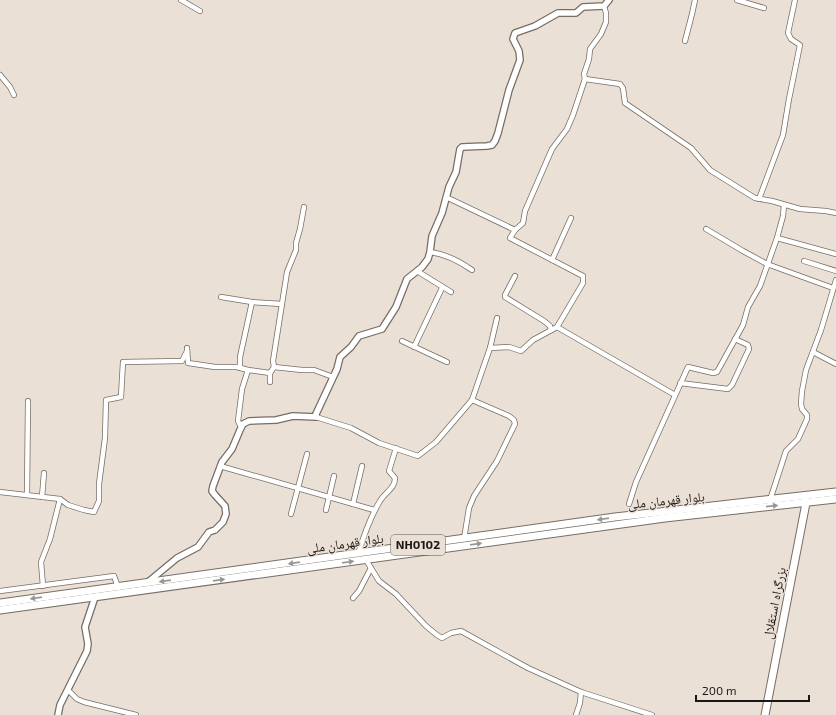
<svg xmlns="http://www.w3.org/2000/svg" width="836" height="715" font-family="'Exo 2','Noto Naskh Arabic',sans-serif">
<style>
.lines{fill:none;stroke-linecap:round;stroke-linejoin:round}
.minor-casing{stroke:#766d64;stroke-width:6}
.tertiary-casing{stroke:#766d64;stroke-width:8}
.trunk-casing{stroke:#766d64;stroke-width:9}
.minor{stroke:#fff;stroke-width:4.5}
.tertiary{stroke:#fff;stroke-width:5.5}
.trunk{stroke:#fff;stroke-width:7}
.oneway{fill:#989795}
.labels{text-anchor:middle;stroke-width:3;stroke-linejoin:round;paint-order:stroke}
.shield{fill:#ebe0d6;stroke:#59534e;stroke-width:1}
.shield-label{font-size:12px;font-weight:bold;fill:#1b1714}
.street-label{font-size:13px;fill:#1b1714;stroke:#ebe0d6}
</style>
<rect width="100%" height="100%" fill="#ebe0d6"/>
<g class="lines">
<defs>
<g id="minor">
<polyline points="181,0 200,11"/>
<polyline points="737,0 764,8"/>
<polyline points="604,6 606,13 606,22 601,34 590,49 589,59 584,74 585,79 620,84 623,88 625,103 691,148 710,170 750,195 755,198 772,201 800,209 826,211 836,213"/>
<polyline points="685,41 692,14 695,0"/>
<polyline points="0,75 10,87 14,95"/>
<polyline points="446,197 515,230"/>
<polyline points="759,199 783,135 789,99 800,45 791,39 788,33 795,0"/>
<polyline points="706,229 743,251 767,264 833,288"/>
<polyline points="777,238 836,254"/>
<path d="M430 252C446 254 459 261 472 270"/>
<polyline points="552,260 571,218"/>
<polyline points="804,261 836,271"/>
<polyline points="417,271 451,292"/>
<polyline points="515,276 505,295 505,297 544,321 550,326 551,330"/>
<polyline points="221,297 252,302 282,304"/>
<polyline points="557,327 675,395"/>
<polyline points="402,341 447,362"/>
<polyline points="414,347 442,288"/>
<polyline points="187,348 188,363 215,367 237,367 248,370 242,389 238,421 241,427"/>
<polyline points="490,348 509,347 521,351 533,340 557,327 583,283 583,276 510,238 515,230 523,223 525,211 552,149 567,129 573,115 585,79"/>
<polyline points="813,352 836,364"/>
<polyline points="274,367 273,361 287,272 296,250 296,243 300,229 304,207"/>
<polyline points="240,368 240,357 252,302"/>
<polyline points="248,370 270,373 274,367 302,370 314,370 333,377"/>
<polyline points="270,382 270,373"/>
<polyline points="680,383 728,389 732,385 749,349 748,345 735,339"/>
<polyline points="316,417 351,428 379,443 418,456 436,442 472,400 490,348 497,318"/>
<polyline points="220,466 374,510"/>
<polyline points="0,492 60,499 68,505 84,510 94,512 99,501 99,484 105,438 106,400 121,397 123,362 182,361 187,351"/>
<polyline points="27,495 28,401"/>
<polyline points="42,497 44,473"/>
<polyline points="770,500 786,451 798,439 807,419 807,415 802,409 801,404 802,391 806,370 821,330 836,280"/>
<polyline points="353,504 362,466"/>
<polyline points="629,504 636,482 688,367 713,373 717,372 743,325 748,307 760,286 777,238 783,216 784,205"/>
<polyline points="326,510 334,476"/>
<polyline points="291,514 307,454"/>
<polyline points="464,539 469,508 474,496 497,461 515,424 514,420 509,416 472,400"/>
<path d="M358 554C364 535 370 517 380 501 385 492 395 489 395 478L389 471 396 448"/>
<polyline points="366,560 379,581 396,594 426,626 437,635 442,638 451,633 461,631 528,668 581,692 652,715"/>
<polyline points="43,586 41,562 50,539 60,499"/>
<polyline points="0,591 114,576 118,587"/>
<polyline points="353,598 359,591 371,568"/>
<polyline points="68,690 77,699 84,702 136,715"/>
<polyline points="576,715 580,703 581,692"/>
</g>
<g id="tertiary">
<polyline points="148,582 177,558 198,547 209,532 215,530 223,522 226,514 225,506 215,495 212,491 213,486 222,462 232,449 240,430 243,424 249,421 276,420 293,416 316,417 316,414 337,369 340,357 351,347 359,336 382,329 396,307 407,279 422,267 428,259 430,252 432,236 442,213 449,187 456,172 460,149 462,147 487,146 492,145 495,141 498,133 509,90 520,60 519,51 513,39 515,33 535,26 558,13 576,13 583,7 604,6 609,0"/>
<polyline points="58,715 60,705 87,651 88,644 85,627 95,597"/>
</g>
<g id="trunk">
<polyline points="0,603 615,517 836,492"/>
<polyline points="0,610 665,518 836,499"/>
<polyline points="765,715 806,503 805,499"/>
</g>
</defs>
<use href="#minor" class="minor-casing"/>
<use href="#tertiary" class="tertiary-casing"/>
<use href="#trunk" class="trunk-casing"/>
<use href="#minor" class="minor"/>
<use href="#tertiary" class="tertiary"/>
<use href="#trunk" class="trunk"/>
</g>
<defs><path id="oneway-solid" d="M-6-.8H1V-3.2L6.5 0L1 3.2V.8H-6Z"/></defs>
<g class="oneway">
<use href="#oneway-solid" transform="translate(772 506) rotate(-6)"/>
<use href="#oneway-solid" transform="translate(603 519) rotate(172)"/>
<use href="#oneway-solid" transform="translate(476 544) rotate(-8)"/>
<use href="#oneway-solid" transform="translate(348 562) rotate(-8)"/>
<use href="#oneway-solid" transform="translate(294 563) rotate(172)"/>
<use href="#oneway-solid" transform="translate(219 580) rotate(-8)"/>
<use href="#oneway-solid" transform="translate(165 581) rotate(172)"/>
<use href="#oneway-solid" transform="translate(36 598) rotate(172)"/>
</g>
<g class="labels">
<rect class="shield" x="391" y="535" width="54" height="20" rx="3"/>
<g class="shield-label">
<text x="418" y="549">NH0102</text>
</g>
<g class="street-label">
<text transform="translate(666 500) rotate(-6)" y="5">بلوار قهرمان ملی</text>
<text transform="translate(345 543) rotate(-8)" y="5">بلوار قهرمان ملی</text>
<text transform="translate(774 603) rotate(-79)" y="5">بزرگراه استقلال</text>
</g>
</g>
<path d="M696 695v6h113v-6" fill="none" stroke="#1b1714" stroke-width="2"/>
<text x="702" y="695" font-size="12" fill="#1b1714" stroke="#ebe0d6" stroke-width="3" paint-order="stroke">200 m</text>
</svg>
